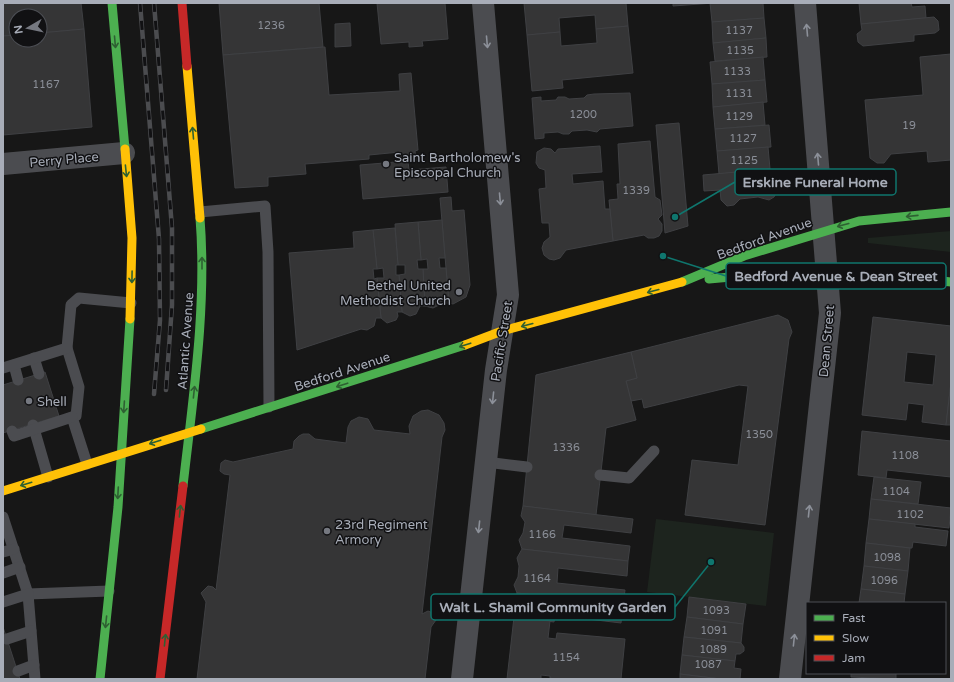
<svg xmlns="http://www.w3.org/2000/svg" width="954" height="682" font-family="'Varela Round',sans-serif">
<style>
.green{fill:#1d241e}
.building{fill:#353536;stroke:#3f4043;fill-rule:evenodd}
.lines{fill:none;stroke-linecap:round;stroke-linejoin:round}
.lane{stroke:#4b4c50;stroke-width:11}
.street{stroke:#4b4c50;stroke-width:22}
.fast{stroke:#4caf50;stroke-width:9}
.slow{stroke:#ffc107;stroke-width:9}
.jam{stroke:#c62828;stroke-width:9}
.rail-casing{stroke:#4b4c4f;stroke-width:4.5}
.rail{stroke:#111113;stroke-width:3;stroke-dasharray:9;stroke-linecap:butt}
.oneway{stroke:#8c9099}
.oneway2{stroke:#2e6032}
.poi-dot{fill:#757880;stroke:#111113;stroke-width:1.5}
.labels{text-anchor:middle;stroke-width:3;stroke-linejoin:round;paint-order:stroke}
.number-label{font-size:11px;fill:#8b8f98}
.poi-label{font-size:13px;fill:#a8adb8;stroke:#111113;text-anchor:start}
.street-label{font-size:13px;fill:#a8adb8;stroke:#111113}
.leader{fill:none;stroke:#0f766e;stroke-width:1.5}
.callout-dot{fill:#0f766e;stroke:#111113;stroke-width:1.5}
.callout{fill:#111113;stroke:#0f766e;stroke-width:1.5}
.callout-label{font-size:14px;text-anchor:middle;font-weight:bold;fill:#a8adb8}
</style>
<rect width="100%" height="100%" fill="#171717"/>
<g class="green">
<polygon points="951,231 951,252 868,243 868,238"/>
<polygon points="656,519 774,533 766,606 647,592"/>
</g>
<g class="building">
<polygon points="3,3 81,3 84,29 40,33 40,16 16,16 16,35 3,36"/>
<polygon points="219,3 319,3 323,47 223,55"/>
<polygon points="377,3 445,3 448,39 422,41 423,46 409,47 409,42 381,44"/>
<polygon points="524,3 626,3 628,26 596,29 595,15 559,18 560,32 527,35"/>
<polygon points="673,3 714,3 673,6"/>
<polygon points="710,3 763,3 764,18 712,22"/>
<polygon points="859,3 911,3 912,7 925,6 926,18 861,24"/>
<polygon points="934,17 938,21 939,30 935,33 914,35 914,41 863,46 858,42 857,34 862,30 861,24"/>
<polygon points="764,18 766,38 713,43 712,22"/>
<polygon points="350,23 351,46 335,47 335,24"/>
<polygon points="628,26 633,73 562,80 563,88 532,91 527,35 560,32 561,46 597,43 596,29"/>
<polygon points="84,29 92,127 3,135 3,36 16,35 16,40 40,40 40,33"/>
<polygon points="766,38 767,57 715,61 713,43"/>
<polygon points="325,47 329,95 400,91 399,74 411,73 418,150 415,151 416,161 401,162 400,152 369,155 369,159 305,164 306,174 268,177 268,186 235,188 223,55"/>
<polygon points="951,54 951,160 928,162 927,151 891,154 884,163 877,163 870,158 865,100 923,95 920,57"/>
<polygon points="763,57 765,80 712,84 710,62"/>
<polygon points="765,80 767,102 713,107 712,84"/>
<polygon points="630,93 633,126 600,129 597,132 587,130 572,131 569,134 563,134 558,132 544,133 544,138 535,139 532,98 541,97 541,101 556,100 558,97 565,97 569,99 584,98 587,95 594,94"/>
<polygon points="763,102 765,125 715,129 713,107"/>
<polygon points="679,123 688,226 665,233 656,125"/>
<polygon points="769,125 771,147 717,151 715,129"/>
<polygon points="650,141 655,197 660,200 662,215 658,219 662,224 662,231 659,236 654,238 648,238 644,235 613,241 609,200 618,199 617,184 620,184 618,144"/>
<polygon points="600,146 602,172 572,174 573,184 603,181 605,209 610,209 613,241 566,250 560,258 554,260 549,259 544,255 542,248 544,242 550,237 549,223 542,223 539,189 546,188 545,170 539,168 536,163 537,152 544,148 551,149 555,153 558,149"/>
<polygon points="768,147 770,169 719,174 717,151"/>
<polygon points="408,161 409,170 446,167 448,192 363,199 360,165"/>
<polygon points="770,169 771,177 776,183 778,190 774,197 769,200 758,197 740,199 734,205 727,206 721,200 720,190 704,191 703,175"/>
<polygon points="451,197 452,211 464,210 470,285 466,297 453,304 449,303 440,198"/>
<polygon points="442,220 445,258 439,258 440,268 446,268 449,303 441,304 433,308 425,306 423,269 428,269 427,259 421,260 418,222"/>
<polygon points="418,222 421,260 417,260 418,269 423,269 425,306 420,306 416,314 410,316 402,312 399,275 405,274 405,265 398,265 395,224"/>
<polygon points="395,228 398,265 396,265 396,275 399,275 402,312 397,312 398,316 396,320 387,323 381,318 377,278 384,278 383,268 377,269 373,230"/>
<polygon points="373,230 377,269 373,269 374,279 377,278 381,318 376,318 374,326 367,330 361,329 297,350 289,253 354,248 353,232"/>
<polygon points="778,315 788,320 792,332 789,339 765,525 685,515 692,460 738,465 748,386 739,385 644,408 642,399 631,401 626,381 637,378 631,352"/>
<path d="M873 317 951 326V382L946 425 922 422 924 405 908 403 906 420 862 415ZM907 352 936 355 933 385 904 382Z"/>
<polygon points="631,352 637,378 626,381 636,420 606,428 596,515 523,506 536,375"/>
<polygon points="45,372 59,416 3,433 3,385"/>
<polygon points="951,382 951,425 946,425"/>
<polygon points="428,410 439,415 444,423 445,430 442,437 422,614 428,611 433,613 436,620 431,627 425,679 197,679 206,602 201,593 208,586 213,587 216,590 230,475 224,474 220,471 221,463 225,460 233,462 293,449 294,441 299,436 303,434 309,434 315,439 346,443 348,427 351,421 359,417 368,419 374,430 410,434 409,426 413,416 421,411"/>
<polygon points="862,431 951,441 951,477 887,470 886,478 858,475"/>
<polygon points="874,477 921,482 918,504 871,499"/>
<polygon points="871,499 951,508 949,528 869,519"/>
<polygon points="523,506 633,519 631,533 564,525 562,538 630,546 628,561 522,549 519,540 523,533 525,522 521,516"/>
<polygon points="869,519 915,524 915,527 948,531 946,546 913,542 912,548 910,548 866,543"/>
<polygon points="866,543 910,548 908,571 864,566"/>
<polygon points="522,549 628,561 627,576 558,568 557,583 625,590 623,605 517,593 514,585 518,577 519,566 517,558"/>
<polygon points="864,566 908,571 905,594 861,589"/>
<polygon points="861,589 905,594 904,603 859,603"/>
<polygon points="517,593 623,605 621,623 555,615 554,622 514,617"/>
<polygon points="689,597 746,604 743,624 687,617"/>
<polygon points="514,617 550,621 548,638 556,639 557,633 625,639 621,679 555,679 550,678 550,676 541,675 541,679 507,679"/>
<polygon points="687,617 743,624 741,643 684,637"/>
<polygon points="3,627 7,639 20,679 3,679"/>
<polygon points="684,637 741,643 744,647 744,651 740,654 736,654 735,661 682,655"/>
<polygon points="682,655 735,661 734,668 741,669 740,679 721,679 680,674"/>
<polygon points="851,673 896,673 896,679 851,677"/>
<polygon points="680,674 721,679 680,679"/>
</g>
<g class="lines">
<g class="lane">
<polyline points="200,212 265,206 268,252 269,407"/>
<polyline points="67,348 79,387 76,416 72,417 87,464"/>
<polyline points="34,358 39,374"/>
<polyline points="14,365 18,380"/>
<polyline points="3,368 67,348 71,305 79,298 131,303"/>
<polyline points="33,425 48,477"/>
<polyline points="12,431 14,436 72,417"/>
<polyline points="486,462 527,467"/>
<polyline points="600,475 629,478 654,451"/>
<polyline points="3,517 28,594 109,591"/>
<polyline points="3,552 14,549"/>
<polyline points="3,573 20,567"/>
<polyline points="3,602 28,594 35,679"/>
<polyline points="7,639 31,631"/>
<polyline points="18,671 34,665"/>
</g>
<g class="street">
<polyline points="3,164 124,153"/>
<polyline points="462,679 496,370 508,295 483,3"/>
<polyline points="790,679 830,313 805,3"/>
</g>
<g class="fast">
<polyline points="112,3 125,149"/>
<polyline points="709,279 827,268 951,282"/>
<polyline points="682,282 744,256 859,221 951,212"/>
<polyline points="201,429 465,345"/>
<path d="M183 486C193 397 207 307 200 218"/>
<polyline points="100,679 118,507 130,319"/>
</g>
<g class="slow">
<polyline points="187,66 200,218"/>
<polyline points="125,149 132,238 130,319"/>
<polyline points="465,345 502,331 682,282"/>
<polyline points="3,491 201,429"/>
</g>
<g class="jam">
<polyline points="182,3 187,66"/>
<polyline points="160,679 183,486"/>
</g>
<defs>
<g id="rail">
<polyline points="140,3 159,239 160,320 154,394"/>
<polyline points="154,3 172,228 172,305 166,390"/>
</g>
</defs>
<use href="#rail" class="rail-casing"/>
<use href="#rail" class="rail"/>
</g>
<defs><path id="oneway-shaft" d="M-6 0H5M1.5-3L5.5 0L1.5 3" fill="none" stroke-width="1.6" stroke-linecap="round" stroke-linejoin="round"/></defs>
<g class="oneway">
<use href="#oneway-shaft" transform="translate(807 30) rotate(-95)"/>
<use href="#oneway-shaft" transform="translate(487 42) rotate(85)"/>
<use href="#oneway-shaft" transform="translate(818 159) rotate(-95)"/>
<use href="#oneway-shaft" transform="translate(500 199) rotate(85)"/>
<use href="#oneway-shaft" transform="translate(493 398) rotate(96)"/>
<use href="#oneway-shaft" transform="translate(809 511) rotate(-84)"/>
<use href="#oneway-shaft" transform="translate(479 527) rotate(96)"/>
<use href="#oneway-shaft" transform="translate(794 640) rotate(-84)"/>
</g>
<g class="oneway2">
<use href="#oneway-shaft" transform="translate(115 42) rotate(85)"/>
<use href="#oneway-shaft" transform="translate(193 133) rotate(-95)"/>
<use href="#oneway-shaft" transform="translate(126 171) rotate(84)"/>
<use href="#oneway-shaft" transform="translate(912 216) rotate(174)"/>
<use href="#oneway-shaft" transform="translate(843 225) rotate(165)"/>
<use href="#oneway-shaft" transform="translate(202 263) rotate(-90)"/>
<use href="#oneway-shaft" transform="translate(132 277) rotate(91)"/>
<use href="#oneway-shaft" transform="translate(653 291) rotate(165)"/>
<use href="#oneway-shaft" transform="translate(527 325) rotate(165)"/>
<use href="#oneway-shaft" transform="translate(465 345) rotate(162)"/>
<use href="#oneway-shaft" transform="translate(342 385) rotate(162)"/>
<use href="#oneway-shaft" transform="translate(194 392) rotate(-84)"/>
<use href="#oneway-shaft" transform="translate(124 407) rotate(94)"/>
<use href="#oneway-shaft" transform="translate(155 442) rotate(162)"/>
<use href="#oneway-shaft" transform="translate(26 484) rotate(163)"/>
<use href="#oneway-shaft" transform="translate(118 493) rotate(93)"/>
<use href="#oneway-shaft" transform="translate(180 511) rotate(-84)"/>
<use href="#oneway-shaft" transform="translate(106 622) rotate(96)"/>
<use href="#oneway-shaft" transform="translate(165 640) rotate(-84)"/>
</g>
<g class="poi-dot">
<circle cx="386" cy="164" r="4"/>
<circle cx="459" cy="292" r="4"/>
<circle cx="29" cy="401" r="4"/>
<circle cx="327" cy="531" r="4"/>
</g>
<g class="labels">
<g class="number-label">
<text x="271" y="29">1236</text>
<text x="739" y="34">1137</text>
<text x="740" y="54">1135</text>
<text x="737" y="75">1133</text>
<text x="46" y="88">1167</text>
<text x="739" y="97">1131</text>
<text x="583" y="118">1200</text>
<text x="739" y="120">1129</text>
<text x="909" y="129">19</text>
<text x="743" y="142">1127</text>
<text x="744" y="164">1125</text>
<text x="636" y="194">1339</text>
<text x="759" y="438">1350</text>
<text x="566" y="451">1336</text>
<text x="905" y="459">1108</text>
<text x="896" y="495">1104</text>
<text x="910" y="518">1102</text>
<text x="542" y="538">1166</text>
<text x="887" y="561">1098</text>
<text x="537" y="582">1164</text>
<text x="884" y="584">1096</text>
<text x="716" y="614">1093</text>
<text x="714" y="634">1091</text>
<text x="713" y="653">1089</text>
<text x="566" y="661">1154</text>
<text x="708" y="668">1087</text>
</g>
<g class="poi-label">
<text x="394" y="162">Saint Bartholomew's<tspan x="394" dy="15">Episcopal Church</tspan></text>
<text x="451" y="290" text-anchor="end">Bethel United<tspan x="451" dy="15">Methodist Church</tspan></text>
<text x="37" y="406">Shell</text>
<text x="335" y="529">23rd Regiment<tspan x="335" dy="15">Armory</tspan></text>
</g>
<g class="street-label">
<text transform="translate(64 159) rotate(-5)" y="5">Perry Place</text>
<text transform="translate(764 238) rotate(-20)" y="5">Bedford Avenue</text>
<text transform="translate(185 341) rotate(-86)" y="5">Atlantic Avenue</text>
<text transform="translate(501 341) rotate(-81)" y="5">Pacific Street</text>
<text transform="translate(826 341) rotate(-85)" y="5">Dean Street</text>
<text transform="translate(342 371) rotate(-18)" y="5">Bedford Avenue</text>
</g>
</g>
<path class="leader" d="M675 217L735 182M663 256L726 276M711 562L675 607"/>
<g class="callout-dot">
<circle cx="675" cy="217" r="4"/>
<circle cx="663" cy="256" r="4"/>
<circle cx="711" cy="562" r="4"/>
</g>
<g class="callout">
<rect x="735" y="169" width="161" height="26" rx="4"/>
<rect x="726" y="263" width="220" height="26" rx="4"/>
<rect x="431" y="594" width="244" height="26" rx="4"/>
</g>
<g class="callout-label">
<text x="815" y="187">Erskine Funeral Home</text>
<text x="836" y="281">Bedford Avenue &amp; Dean Street</text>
<text x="553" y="612">Walt L. Shamil Community Garden</text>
</g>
<rect width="954" height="682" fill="none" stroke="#a8adb8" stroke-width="8"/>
<rect x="806" y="602" width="140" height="72" fill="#111113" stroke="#4d4f55"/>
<rect x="814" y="615" width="20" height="6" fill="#4caf50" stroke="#4d4f55"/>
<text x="842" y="622" font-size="12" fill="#a8adb8">Fast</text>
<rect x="814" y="635" width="20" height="6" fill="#ffc107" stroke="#4d4f55"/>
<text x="842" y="642" font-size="12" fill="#a8adb8">Slow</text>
<rect x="814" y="655" width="20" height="6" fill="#c62828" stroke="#4d4f55"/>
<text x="842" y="662" font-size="12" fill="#a8adb8">Jam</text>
<g transform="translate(28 28) rotate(261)"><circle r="19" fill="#111113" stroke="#4d4f55"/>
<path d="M0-3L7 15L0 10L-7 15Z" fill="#757880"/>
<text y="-6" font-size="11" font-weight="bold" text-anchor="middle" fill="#a8adb8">N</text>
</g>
</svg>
